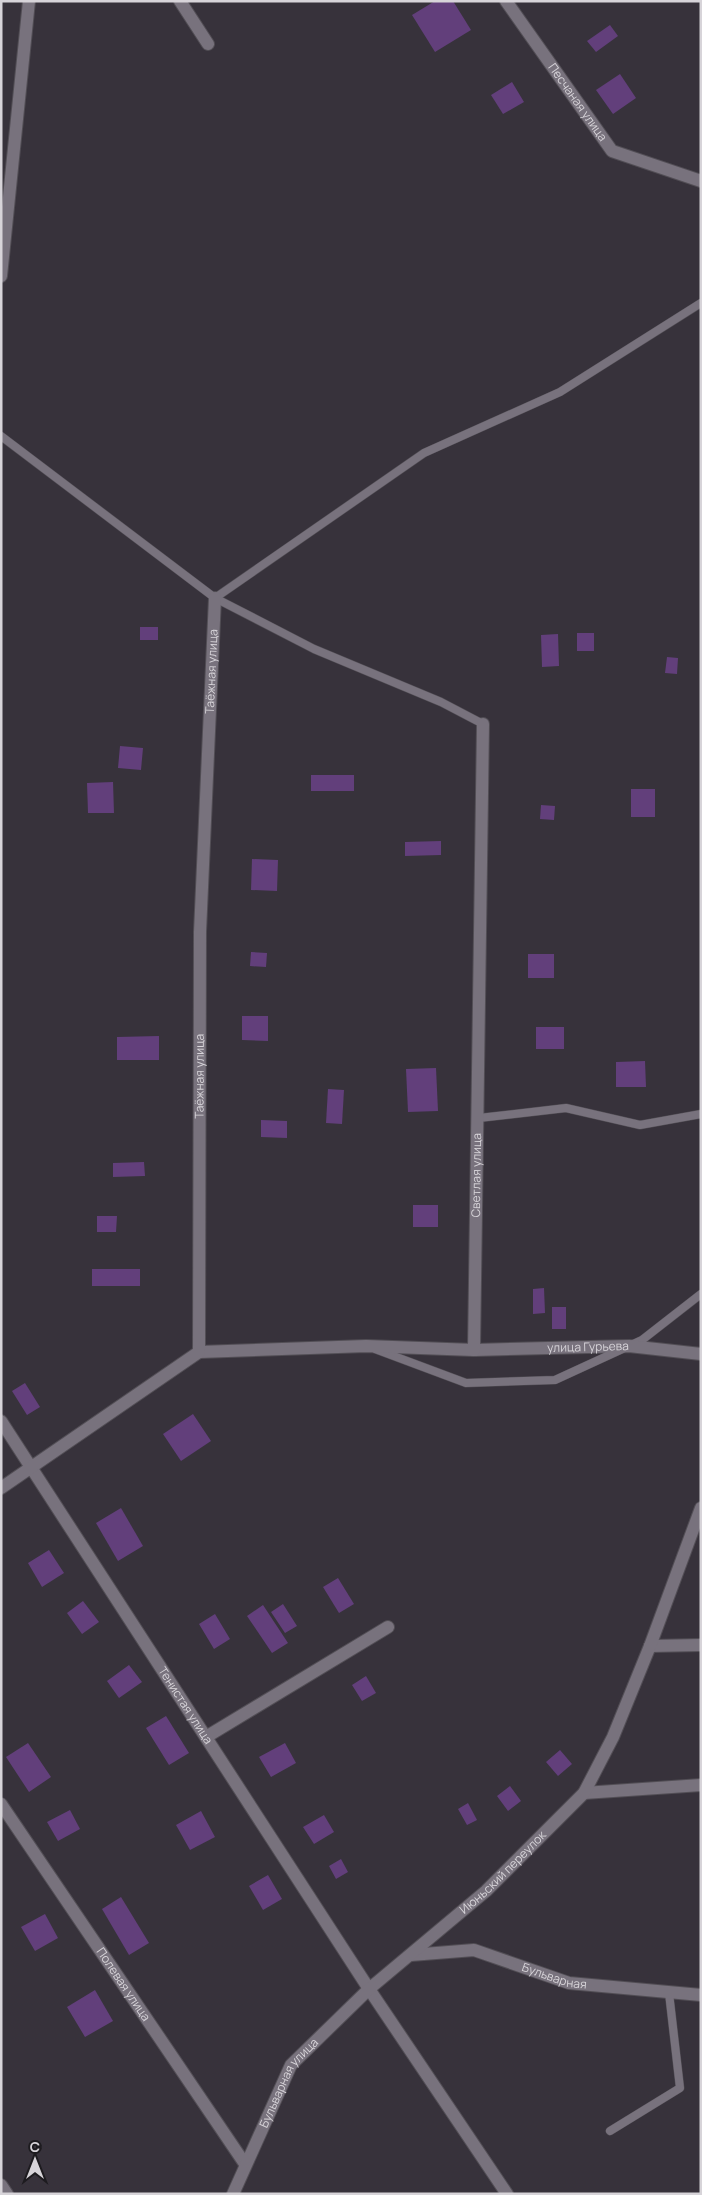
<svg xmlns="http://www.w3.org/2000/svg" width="702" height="2195" font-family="Manrope,sans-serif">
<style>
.building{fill:#623f7b}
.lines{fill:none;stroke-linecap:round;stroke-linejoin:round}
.lane-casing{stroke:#524e55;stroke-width:9}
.street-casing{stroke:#524e55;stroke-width:14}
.lane{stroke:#78727d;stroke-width:8}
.street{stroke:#78727d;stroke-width:12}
.labels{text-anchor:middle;stroke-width:4.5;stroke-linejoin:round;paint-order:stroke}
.street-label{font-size:12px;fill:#d7d4d9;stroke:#1d1b1f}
</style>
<rect width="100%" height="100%" fill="#37323b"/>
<g class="building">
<polygon points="435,1 453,1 471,30 435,52 412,15"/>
<polygon points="610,25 618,36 596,52 587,41"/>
<polygon points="620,74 636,98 613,114 596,90"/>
<polygon points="512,82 524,102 503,114 491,95"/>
<rect x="140" y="627" width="18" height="13"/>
<rect x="577" y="633" width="17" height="18"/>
<polygon points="558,634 559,666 542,667 541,635"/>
<polygon points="667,657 678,658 677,674 665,673"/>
<polygon points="120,746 143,748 141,770 118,768"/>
<rect x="311" y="775" width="43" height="16"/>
<polygon points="113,782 114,813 88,813 87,783"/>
<rect x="631" y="789" width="24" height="28"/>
<polygon points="541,805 555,806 554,820 540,819"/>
<polygon points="441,841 441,855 405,856 405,842"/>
<polygon points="252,859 278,860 277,891 251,890"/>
<polygon points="251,952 267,953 266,967 250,966"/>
<rect x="528" y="954" width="26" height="24"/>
<polygon points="242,1016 268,1016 268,1041 242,1040"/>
<rect x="536" y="1027" width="28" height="22"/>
<polygon points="159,1036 159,1060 117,1060 117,1037"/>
<polygon points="645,1061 646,1087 616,1087 616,1062"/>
<polygon points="436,1068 438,1111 408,1112 406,1069"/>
<polygon points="328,1089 344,1090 342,1124 326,1123"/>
<polygon points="261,1120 287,1121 287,1138 261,1137"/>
<polygon points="144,1162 145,1176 113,1177 113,1163"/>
<rect x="413" y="1205" width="25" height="22"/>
<polygon points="97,1216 117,1216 116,1232 97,1232"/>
<rect x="92" y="1269" width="48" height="17"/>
<polygon points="544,1288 545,1313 533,1314 533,1289"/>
<rect x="552" y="1307" width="14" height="22"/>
<polygon points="25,1383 40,1407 27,1415 12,1391"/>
<polygon points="193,1414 211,1441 181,1461 163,1434"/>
<polygon points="121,1508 143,1546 118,1561 96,1523"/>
<polygon points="49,1550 64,1573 42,1587 28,1563"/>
<polygon points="338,1578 354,1604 339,1613 323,1587"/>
<polygon points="83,1601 99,1622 82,1634 67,1613"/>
<polygon points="283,1604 297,1626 285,1633 271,1612"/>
<polygon points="263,1605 288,1643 272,1653 247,1616"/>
<polygon points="215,1614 230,1639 214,1649 199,1624"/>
<polygon points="129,1665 142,1682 119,1698 107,1681"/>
<polygon points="366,1676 376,1693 362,1701 352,1685"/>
<polygon points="166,1716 189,1753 169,1765 146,1728"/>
<polygon points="28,1743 51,1777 29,1792 6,1757"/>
<polygon points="285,1743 296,1763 271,1777 259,1757"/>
<polygon points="560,1750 572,1764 558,1776 546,1762"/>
<polygon points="510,1786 521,1801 508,1811 497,1796"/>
<polygon points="468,1803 477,1820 467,1825 458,1809"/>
<polygon points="70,1810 80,1829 58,1841 47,1822"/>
<polygon points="201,1811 215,1837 190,1850 176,1825"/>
<polygon points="324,1815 334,1832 314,1844 303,1827"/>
<polygon points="341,1859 348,1872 336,1879 329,1866"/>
<polygon points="268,1875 282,1899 263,1910 249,1886"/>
<polygon points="121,1897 149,1943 129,1955 102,1909"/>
<polygon points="45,1914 58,1938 35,1951 21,1927"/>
<polygon points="95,1990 113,2021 85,2037 67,2007"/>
</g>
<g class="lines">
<defs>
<g id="lane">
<polyline points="1,436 215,598 314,649 441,702 483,724"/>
<polyline points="215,598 424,453 560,392 701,303"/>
<polyline points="479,1118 566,1108 640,1125 701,1114"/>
<polyline points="375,1349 466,1383 555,1380 642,1340 701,1294"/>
<polyline points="610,2131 680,2088 669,1993"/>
</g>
<g id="street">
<polyline points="180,1 208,44"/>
<path id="s1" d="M506 1 612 151 701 181"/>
<polyline points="1,276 29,1"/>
<path id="s2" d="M474 1350 629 1346 701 1354"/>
<path id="s3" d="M199 1352 366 1346 474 1350 483 724"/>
<path id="s4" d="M1 1421 369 1989 507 2194"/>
<path id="s5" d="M1 1488 199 1352 200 932 215 598"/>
<polyline points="650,1646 701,1645"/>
<polyline points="206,1737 388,1627"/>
<polyline points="584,1793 701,1785"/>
<path id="s6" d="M1 1804 245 2164"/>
<path id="s7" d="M411 1955 474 1950 569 1983 701 1995"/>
<polyline points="1,2185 7,2194"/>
<path id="s8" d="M233 2194 291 2065 369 1989 486 1891 584 1793 613 1737 650 1646 701 1508"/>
</g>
</defs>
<use href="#lane" class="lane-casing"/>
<use href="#street" class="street-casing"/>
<use href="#lane" class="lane"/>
<use href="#street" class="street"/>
</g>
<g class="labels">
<g class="street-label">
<text dy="4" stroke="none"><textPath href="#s1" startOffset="124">Песчаная улица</textPath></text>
<text dy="4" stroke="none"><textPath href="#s5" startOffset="921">Таёжная улица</textPath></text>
<text dy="4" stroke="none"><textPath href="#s5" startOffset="516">Таёжная улица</textPath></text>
<text dy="4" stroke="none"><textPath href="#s3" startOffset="450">Светлая улица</textPath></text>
<text dy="4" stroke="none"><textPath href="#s2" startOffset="114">улица Гурьева</textPath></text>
<text dy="4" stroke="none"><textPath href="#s4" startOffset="339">Тенистая улица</textPath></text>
<text dy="4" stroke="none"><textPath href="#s8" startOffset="428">Июньский переулок</textPath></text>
<text dy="4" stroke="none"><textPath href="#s7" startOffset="148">Бульварная</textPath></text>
<text dy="4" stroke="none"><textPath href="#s6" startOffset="218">Полевая улица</textPath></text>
<text dy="4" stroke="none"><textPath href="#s8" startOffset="125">Бульварная улица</textPath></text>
</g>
</g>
<rect width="702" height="2195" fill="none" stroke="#d7d4d9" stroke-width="5"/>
<g transform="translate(35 2160)" stroke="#1d1b1f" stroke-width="4" paint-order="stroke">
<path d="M0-4L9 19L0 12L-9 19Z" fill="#d7d4d9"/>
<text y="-8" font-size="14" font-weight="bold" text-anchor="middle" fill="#d7d4d9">С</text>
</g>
</svg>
